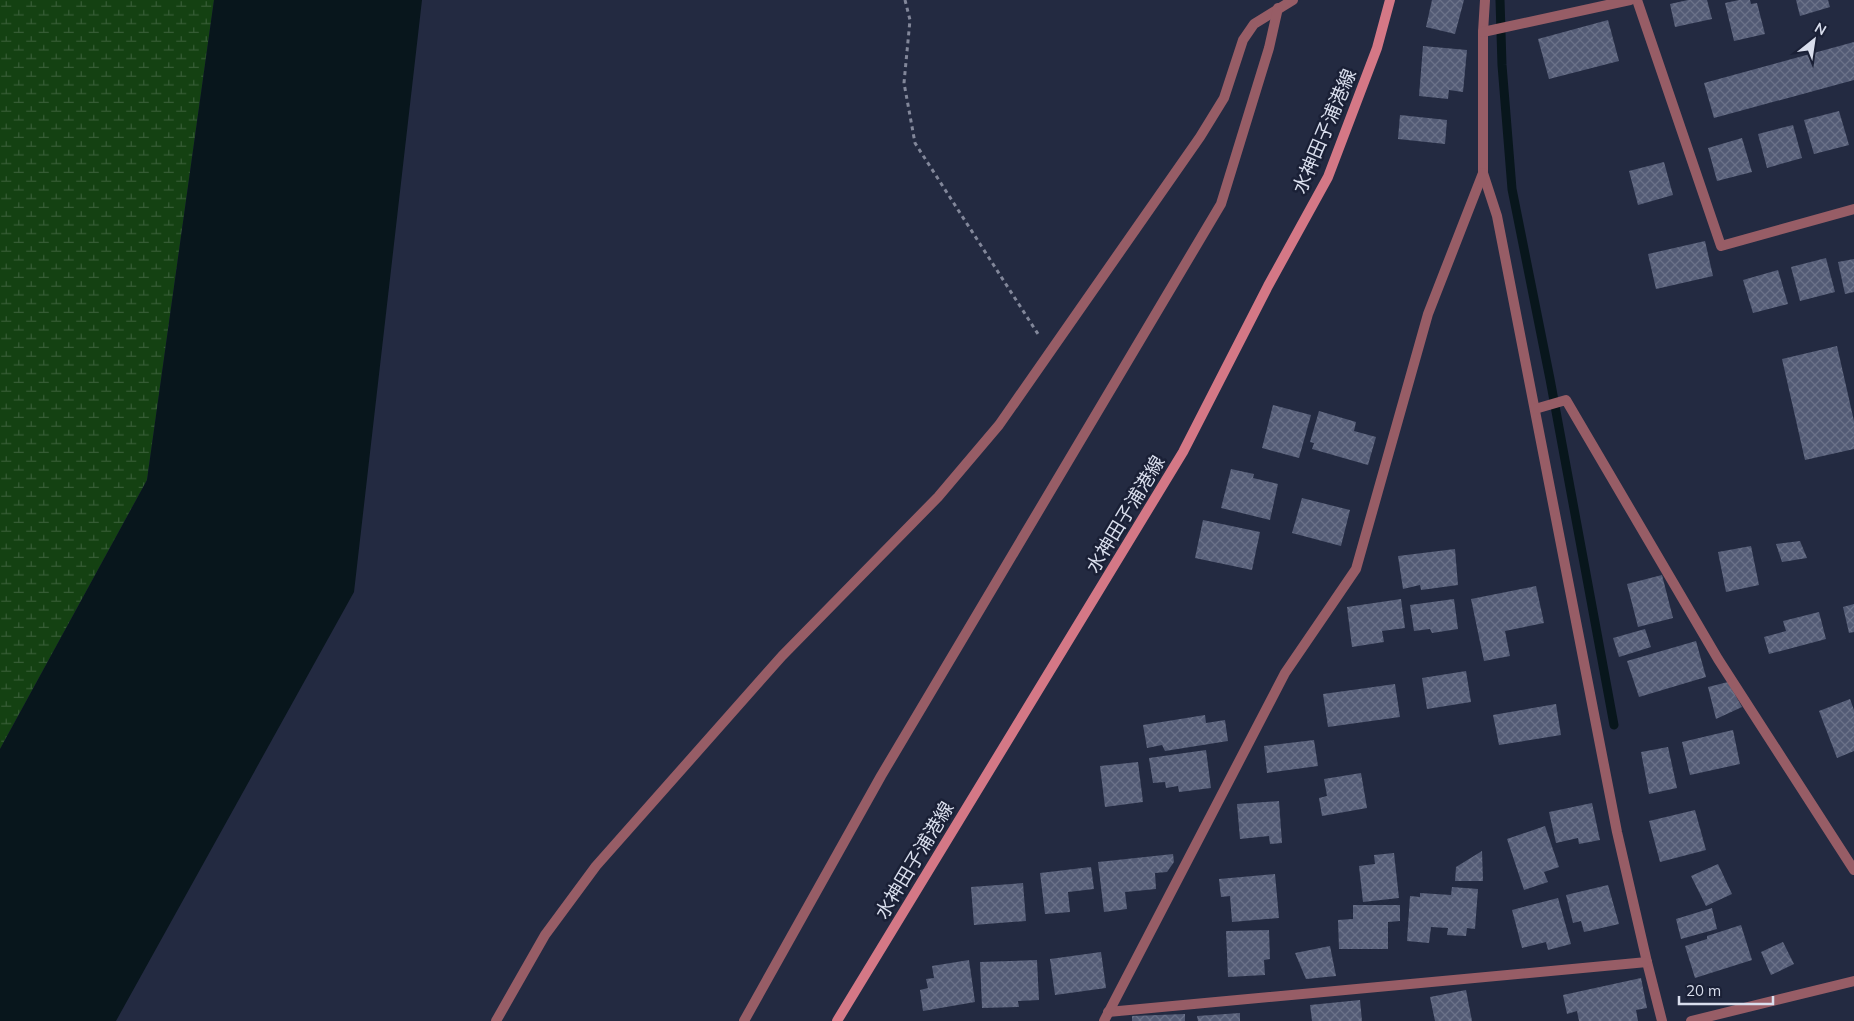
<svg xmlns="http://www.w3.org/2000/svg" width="1854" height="1021" font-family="Mulish,'Noto Sans JP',sans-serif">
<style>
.wetland{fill:url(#wetland-marsh)}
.water{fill:#08161c}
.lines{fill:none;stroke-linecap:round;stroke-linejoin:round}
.stream{stroke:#08161c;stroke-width:9}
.building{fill:url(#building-cross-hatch)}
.path{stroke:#82879a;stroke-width:3;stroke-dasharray:4 4;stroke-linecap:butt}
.lane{stroke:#975d66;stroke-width:10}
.street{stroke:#975d66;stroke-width:10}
.secondary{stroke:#d47886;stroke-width:10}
.labels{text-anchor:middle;stroke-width:5;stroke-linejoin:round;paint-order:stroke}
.street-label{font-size:19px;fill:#d9deed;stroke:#1a2036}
</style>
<defs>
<pattern id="wetland-marsh" width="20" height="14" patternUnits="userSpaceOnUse" patternTransform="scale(1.25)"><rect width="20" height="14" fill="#144112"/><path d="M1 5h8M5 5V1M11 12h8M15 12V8" fill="none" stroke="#365c35"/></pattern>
<pattern id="building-cross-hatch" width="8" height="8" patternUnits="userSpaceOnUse" patternTransform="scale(1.25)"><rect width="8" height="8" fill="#535b75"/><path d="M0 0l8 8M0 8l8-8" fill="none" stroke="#6b7289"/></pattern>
</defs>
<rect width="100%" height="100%" fill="#232a41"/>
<polygon class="wetland" points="0,0 214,0 147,480 0,749"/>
<polygon class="water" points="214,0 422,0 354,592 116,1021 0,1021 0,749 147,480"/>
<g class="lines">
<polyline class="stream" points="1500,0 1502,65 1512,189 1550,379 1614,725"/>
</g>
<g class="building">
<polygon points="1432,0 1464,0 1455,34 1426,27"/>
<polygon points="1688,0 1707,0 1712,19 1675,27 1670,4"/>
<polygon points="1739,0 1750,0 1751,4 1757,3 1765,34 1734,41 1725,3"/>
<polygon points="1796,0 1828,0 1830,7 1800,16"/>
<polygon points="1608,20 1619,61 1549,79 1538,39"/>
<polygon points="1854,42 1854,80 1714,118 1704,83"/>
<polygon points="1423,46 1467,50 1463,92 1449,90 1448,99 1419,96"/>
<polygon points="1839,111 1849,145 1814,154 1804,120"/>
<polygon points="1400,115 1447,120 1445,144 1398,139"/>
<polygon points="1793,125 1802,158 1767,168 1758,134"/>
<polygon points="1742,138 1752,172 1717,181 1708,148"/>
<polygon points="1664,162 1673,195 1638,205 1629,171"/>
<polygon points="1705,241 1713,276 1656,289 1648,254"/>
<polygon points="1826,258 1835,292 1800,301 1791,267"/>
<polygon points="1854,259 1854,292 1845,294 1838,262"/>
<polygon points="1778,270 1788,304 1753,313 1743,280"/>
<polygon points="1837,346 1854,421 1854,449 1805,460 1782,359"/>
<polygon points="1273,405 1311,415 1299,458 1262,448"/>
<polygon points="1319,411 1356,422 1354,431 1376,437 1368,465 1312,449 1314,443 1310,442"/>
<polygon points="1231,469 1254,474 1253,478 1278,484 1270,520 1221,508"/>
<polygon points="1302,498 1350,510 1341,546 1292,533"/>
<polygon points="1203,520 1260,532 1252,570 1195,558"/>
<polygon points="1800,541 1807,558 1782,562 1776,544"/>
<polygon points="1751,546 1759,585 1726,592 1718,552"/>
<polygon points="1455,549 1458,585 1421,590 1420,585 1403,589 1398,556"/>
<polygon points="1662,575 1673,618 1638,627 1627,584"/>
<polygon points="1536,586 1544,623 1505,631 1510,656 1484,661 1471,599"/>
<polygon points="1401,599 1405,628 1382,631 1384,642 1352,647 1347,607"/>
<polygon points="1454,599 1458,629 1432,633 1430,629 1414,631 1410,605"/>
<polygon points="1854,604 1854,632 1849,633 1843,607"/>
<polygon points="1819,612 1826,639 1769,654 1764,637 1786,631 1783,621"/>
<polygon points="1645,629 1651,647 1619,657 1613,638"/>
<polygon points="1696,641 1706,677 1639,697 1627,661"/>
<polygon points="1466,671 1471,702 1427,709 1422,678"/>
<polygon points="1728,682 1742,707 1716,719 1708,687"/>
<polygon points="1395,684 1400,717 1328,727 1323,694"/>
<polygon points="1850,699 1854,710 1854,751 1837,758 1819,711"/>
<polygon points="1556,704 1561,735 1499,745 1493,715"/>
<polygon points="1205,715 1206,723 1225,720 1228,741 1165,751 1162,745 1147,748 1143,725"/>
<polygon points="1733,730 1740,764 1690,775 1682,742"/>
<polygon points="1314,740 1318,766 1267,773 1264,746"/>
<polygon points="1668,747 1677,788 1649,794 1641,752"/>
<polygon points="1206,750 1211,788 1179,792 1178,786 1166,788 1165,782 1153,783 1149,758"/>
<polygon points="1138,762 1143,802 1105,807 1100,766"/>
<polygon points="1361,773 1367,808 1322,816 1319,798 1327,796 1324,779"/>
<polygon points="1279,801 1282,843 1270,844 1269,836 1240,839 1237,804"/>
<polygon points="1592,803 1600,840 1579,844 1578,838 1556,843 1549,812"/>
<polygon points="1695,810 1706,850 1660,862 1649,821"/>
<polygon points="1545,826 1559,867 1544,872 1548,882 1524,890 1507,839"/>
<polygon points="1482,851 1483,881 1455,881 1456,867"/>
<polygon points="1394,853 1399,898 1363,902 1359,866 1375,864 1374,855"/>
<polygon points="1173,854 1174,862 1167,872 1155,873 1156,889 1125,892 1127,909 1104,912 1098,862"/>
<polygon points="1718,864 1732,894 1706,906 1691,876"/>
<polygon points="1091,867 1094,889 1068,892 1070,912 1045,914 1040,873"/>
<polygon points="1275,874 1279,918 1232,922 1230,896 1221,897 1219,879"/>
<polygon points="1023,883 1026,921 974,925 971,887"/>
<polygon points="1608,885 1619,924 1584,932 1581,921 1573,923 1566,895"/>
<polygon points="1452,887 1478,889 1475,929 1467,928 1466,936 1447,935 1448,928 1431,927 1429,943 1407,941 1410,896 1420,897 1420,893 1451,895"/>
<polygon points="1558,898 1571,944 1548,950 1546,942 1522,948 1512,910"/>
<polygon points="1353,905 1400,905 1400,921 1388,922 1388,949 1339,949 1338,920 1353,919"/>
<polygon points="1712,908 1717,929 1681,939 1676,919"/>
<polygon points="1741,925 1752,960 1695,978 1685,946 1707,939 1707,936"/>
<polygon points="1269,930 1270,959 1264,960 1265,975 1228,977 1226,931"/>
<polygon points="1783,942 1794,964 1771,975 1761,952"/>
<polygon points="1330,946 1336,976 1306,979 1295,953"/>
<polygon points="1101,952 1106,988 1055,995 1050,959"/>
<polygon points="969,960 975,1002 923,1011 920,990 928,988 926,979 934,978 932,966"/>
<polygon points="1037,960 1039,1000 1018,1001 1019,1007 982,1008 980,962"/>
<polygon points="1641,978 1647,1008 1636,1010 1638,1021 1579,1021 1577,1011 1567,1014 1563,995"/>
<polygon points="1466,990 1472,1021 1435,1021 1430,997"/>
<polygon points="1360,1000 1362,1021 1312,1021 1310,1005"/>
<polygon points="1240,1013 1240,1021 1198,1021 1197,1016"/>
<polygon points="1185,1014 1185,1021 1132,1021 1132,1016"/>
</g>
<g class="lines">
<polyline class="path" points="905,0 910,20 904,83 915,143 1038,334"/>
<g class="lane">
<polyline points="496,1021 545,935 596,866 782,656 938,497 999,425 1200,137 1224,98 1243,40 1254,24 1293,0"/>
<polyline points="744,1021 881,776 1221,204 1269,48 1278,8"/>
</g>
<g class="street">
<polyline points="1485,0 1483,32 1483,173 1497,216 1617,832 1647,962 1662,1021"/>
<polyline points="1637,0 1721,246 1854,209"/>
<polyline points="1483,32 1630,0"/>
<polyline points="1535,409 1566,400 1718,659 1854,870"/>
<polyline points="1108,1012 1647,962"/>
<polyline points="1104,1021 1285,673 1356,569 1428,314 1483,173"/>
<polyline points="1691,1021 1854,981"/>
</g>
<polyline class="secondary" points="837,1021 1183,452 1268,286 1328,177 1377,48 1390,0"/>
</g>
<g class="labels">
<g class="street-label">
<text transform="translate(1324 131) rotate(-67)" y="7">水神田子浦港線</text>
<text transform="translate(1125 514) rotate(-59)" y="7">水神田子浦港線</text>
<text transform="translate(914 860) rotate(-59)" y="7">水神田子浦港線</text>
</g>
</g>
<g transform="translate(1814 40) rotate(30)" stroke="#1a2036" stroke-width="4" paint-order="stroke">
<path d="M0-4L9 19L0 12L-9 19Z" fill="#d9deed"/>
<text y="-8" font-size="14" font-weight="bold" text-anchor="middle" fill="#d9deed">N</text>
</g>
<path d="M1679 996v8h94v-8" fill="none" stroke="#d9deed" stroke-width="2.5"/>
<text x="1686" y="996" font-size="15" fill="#d9deed" stroke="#1a2036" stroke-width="4" paint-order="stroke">20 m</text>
</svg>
